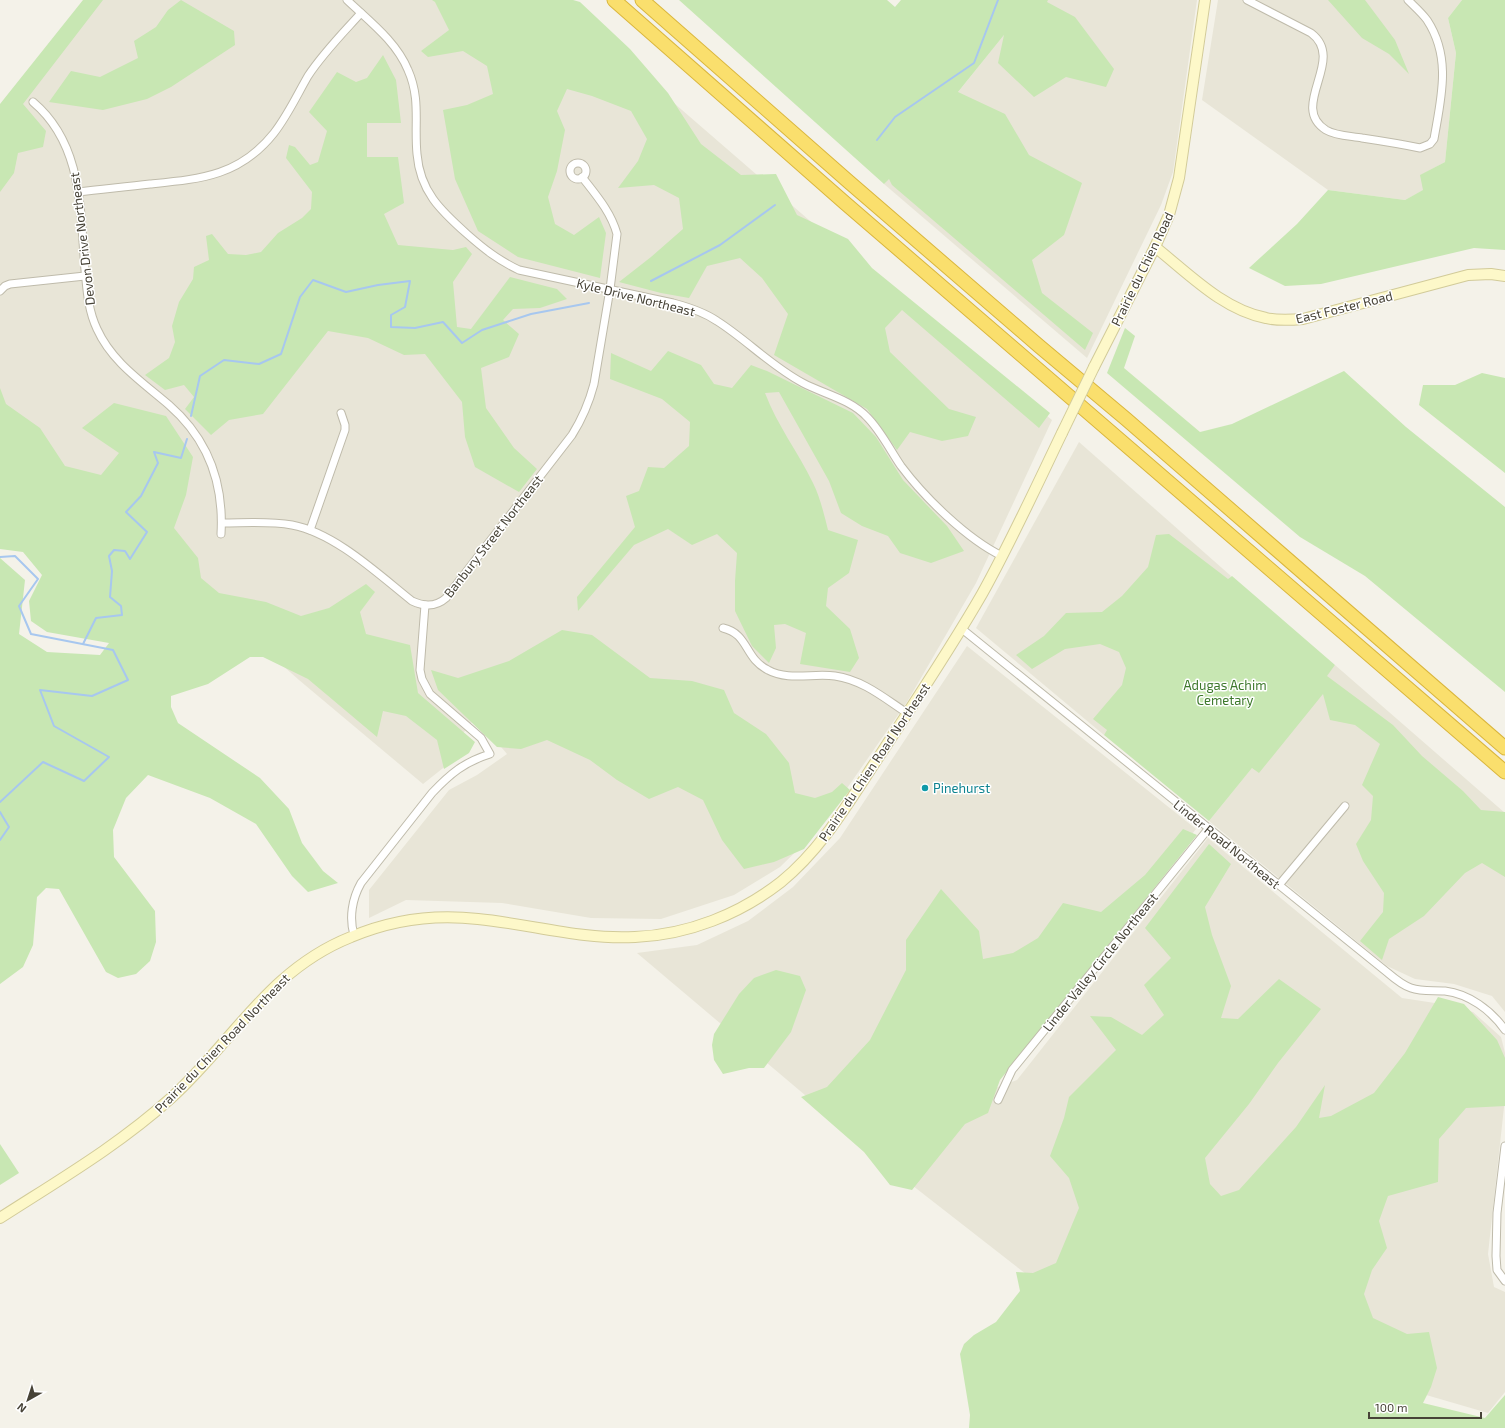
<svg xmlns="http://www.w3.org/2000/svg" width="1505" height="1428" font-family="'Exo 2',sans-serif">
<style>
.residential{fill:#e8e5d7}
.green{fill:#c8e7b3}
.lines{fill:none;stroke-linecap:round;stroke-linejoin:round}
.stream{stroke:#a7c7ef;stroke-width:2}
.street-casing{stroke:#bfbbab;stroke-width:9}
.secondary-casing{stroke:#d2cb99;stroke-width:12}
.highway-casing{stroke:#dab63d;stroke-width:15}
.street{stroke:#fff;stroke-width:7}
.secondary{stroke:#fdf8c9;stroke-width:10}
.highway{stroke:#fadf6d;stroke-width:13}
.secondary-bridge-casing{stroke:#d2cb99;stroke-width:12;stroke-linecap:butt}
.secondary-bridge{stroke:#fdf8c9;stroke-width:10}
.culture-dot{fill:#0f9aa8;stroke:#fff;stroke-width:1.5}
.labels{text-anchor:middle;stroke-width:3;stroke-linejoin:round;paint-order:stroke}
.street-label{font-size:13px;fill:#474337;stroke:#fff}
.park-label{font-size:13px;fill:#3d782b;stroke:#fff}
.culture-label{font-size:13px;fill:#0d838f;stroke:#fff;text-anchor:start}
</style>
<rect width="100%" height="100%" fill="#f4f2e9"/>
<g class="residential">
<polygon points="89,0 555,0 847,253 1052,420 976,583 907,702 818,830 780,867 734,895 661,919 591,918 502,903 406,900 369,918 369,890 449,790 477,775 507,754 476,717 457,741 467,749 423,784 299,680 0,415 0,112"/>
<polygon points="1032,0 1197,0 1173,172 1161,205 1087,358 884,184"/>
<polygon points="1218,0 1462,0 1448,18 1456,53 1445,162 1421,175 1424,190 1405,200 1328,190 1202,100"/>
<polygon points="1079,442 1231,576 1104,735 976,628"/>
<polygon points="967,646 1196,829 990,1090 1017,1080 1208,838 1402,998 1448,1005 1473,1012 1501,1037 1505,1053 1505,1098 1488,1254 1494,1287 1505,1292 1505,1392 1488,1413 1089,1297 1076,1313 908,1182 637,953 697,945 748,921 793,887 840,838"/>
<polygon points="1335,665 1505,813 1505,1012 1492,996 1454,984 1415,979 1387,966 1209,821"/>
</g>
<g class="green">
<polygon points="83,0 103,0 23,104 46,131 43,147 18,153 14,173 0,192 0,104"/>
<polygon points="181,0 234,31 235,45 171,87 147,99 103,110 49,102 71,71 100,77 138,58 134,41 156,27 168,10"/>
<polygon points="432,0 573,0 580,2 630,49 668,93 701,144 741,175 776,174 797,215 848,239 872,268 1050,413 1039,428 902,310 885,328 890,352 949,409 976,417 968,436 942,441 910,432 897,450 867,409 774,355 788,314 762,278 740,258 707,266 689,298 661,293 619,282 651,257 683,229 679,198 654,185 618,188 638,161 647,139 631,111 592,96 567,89 557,111 565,130 557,171 548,197 555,224 574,235 599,217 606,233 600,278 518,257 478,231 455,179 443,110 467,105 493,94 487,66 463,51 428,57 421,51 449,30 435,2"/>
<polygon points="679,0 887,0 895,7 901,0 1048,0 1047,2 1075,17 1114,69 1106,87 1066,77 1034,97 998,63 1004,35 958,92 1005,114 1029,155 1082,183 1064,235 1032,260 1042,293 1093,333 1085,350 892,185 889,179 884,184"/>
<polygon points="1328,0 1365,0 1395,40 1409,74 1389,54 1362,38"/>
<polygon points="1462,0 1505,0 1505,250 1474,248 1321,284 1285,286 1249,268 1297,224 1328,190 1405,200 1423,190 1420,175 1445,162 1456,53 1448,18"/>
<polygon points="383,55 396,80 401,123 367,123 367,157 398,157 404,203 384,214 398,245 453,250 466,247 472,254 453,282 457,327 471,329 510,277 557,289 567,299 540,308 513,309 503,320 519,334 509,357 481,368 486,408 514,448 537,469 519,492 475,467 465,437 462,402 425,354 404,355 368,338 328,331 263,414 229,420 211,435 185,409 194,397 184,385 165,390 145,375 169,358 175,342 172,326 179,302 193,279 194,267 209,260 206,236 212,234 228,254 246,255 261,252 278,233 302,218 311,209 312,192 286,158 289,145 295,147 310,165 318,162 327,131 309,112 337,72 356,82 367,78"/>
<polygon points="1125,328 1135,336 1124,368 1200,432 1232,424 1344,371 1406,427 1505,507 1505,692 1365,576 1300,537 1107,373"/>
<path d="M668 351 701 365 714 384 732 388 751 365 767 371 853 413 876 437 903 480 947 526 964 551 931 563 900 553 888 536 862 526 841 513 829 481 779 392 765 393C777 425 798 452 813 483 820 497 824 514 828 530L858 540 849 573 828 588 826 606 850 629 859 658 850 672 800 664 806 633 785 624 774 625 776 648 769 663 752 646 735 611V581L737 553 717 534 692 545 668 529 634 545 578 611 577 597 635 527 626 496 639 491 648 467 664 468 689 446 690 422 662 399 610 379 611 353 651 371Z"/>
<polygon points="1482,373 1505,378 1505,473 1419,405 1423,385 1455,385"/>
<polygon points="0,388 6,404 40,428 65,466 101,475 119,453 82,428 114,403 166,416 193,457 186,495 174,528 198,558 201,578 219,593 266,602 301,616 329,608 366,584 375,592 360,612 366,634 410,645 418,693 475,742 469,753 444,769 437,740 406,716 383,711 377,737 308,679 263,657 250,657 208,684 171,696 171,707 178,723 260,778 289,809 302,843 323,871 338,883 308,892 292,876 256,824 210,798 148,775 126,798 113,830 114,857 155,911 156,942 150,961 136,974 118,978 106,972 59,889 46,888 37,897 33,945 23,967 0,984 0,558 25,580 19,634 47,652 100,655 109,643 47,632 31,621 29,601 42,575 23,552 0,549"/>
<polygon points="1169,534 1228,579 1232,576 1335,665 1327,676 1393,725 1422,756 1463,791 1481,810 1505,812 1505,877 1482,863 1465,873 1424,916 1389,939 1382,960 1360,941 1383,912 1384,893 1363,861 1356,844 1371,820 1373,796 1362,785 1380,744 1355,725 1330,720 1323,694 1259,773 1252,768 1209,821 1104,735 1107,730 1093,719 1122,685 1126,668 1119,652 1100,644 1065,649 1032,669 1016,655 1044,636 1066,613 1102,612 1122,596 1148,567 1156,535"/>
<polygon points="562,630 592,635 650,678 692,681 724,690 734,713 766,734 789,763 795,793 815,798 832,792 842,783 850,790 804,849 774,862 744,869 722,840 703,800 678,787 649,799 617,780 590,760 547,740 521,749 497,747 438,690 431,670 458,678 509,661"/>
<polygon points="1183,829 1197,835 1000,1080 988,1113 965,1124 912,1190 890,1185 864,1152 801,1097 827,1087 870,1040 906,970 906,940 941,889 979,931 983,959 1013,953 1038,938 1063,903 1101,912 1145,875"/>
<polygon points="1209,844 1231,864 1205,907 1212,935 1231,986 1221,1018 1238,1019 1279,979 1321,1009 1278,1063 1249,1104 1205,1158 1210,1184 1221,1196 1239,1190 1296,1127 1325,1085 1319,1118 1331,1116 1374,1093 1405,1053 1438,997 1464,1004 1497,1040 1505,1058 1505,1106 1466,1108 1439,1139 1438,1182 1388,1196 1379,1221 1387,1248 1372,1270 1364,1294 1373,1318 1407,1334 1429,1332 1437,1368 1431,1387 1423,1403 1485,1418 1505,1395 1505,1428 969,1428 970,1415 960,1354 964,1344 974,1335 996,1322 1020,1291 1016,1272 1033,1273 1056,1263 1079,1208 1069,1178 1050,1156 1064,1118 1069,1097 1116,1050 1090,1016 1111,1017 1142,1035 1164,1015 1144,985 1171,958 1145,928"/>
<polygon points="776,970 800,976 806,990 791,1032 764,1068 749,1068 723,1074 714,1060 712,1045 714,1034 739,994 754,978"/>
<polygon points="0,1144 19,1173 0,1185"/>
</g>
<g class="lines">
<g class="stream">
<polyline points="877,140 895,117 974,63 998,0"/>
<polyline points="651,281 720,245 775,205"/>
<polyline points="191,416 200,376 224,360 259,364 281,354 300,297 313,280 346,292 378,285 410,281 405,307 391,315 391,327 415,328 443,322 462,343 482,330 531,314 589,303"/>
<polyline points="0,557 15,556 38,579 19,606 31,634 113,650 128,680 92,696 40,690 54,726 109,757 84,781 43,762 0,802"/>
<polyline points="83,644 96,618 122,615 121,606 110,597 112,571 109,556 114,550 125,551 130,559 147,532 126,512 141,496 158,463 154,452 181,458 187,439"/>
<polyline points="0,812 9,827 0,840"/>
</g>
<defs>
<g id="street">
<path d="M347 0C369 21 396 41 408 70 421 99 414 124 417 154 420 191 440 210 467 234 484 249 498 260 519 270L673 303C688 307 704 312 717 321 747 340 771 366 803 383 824 394 850 399 867 417 881 431 890 450 901 466 925 498 967 539 1002 556"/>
<path d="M1247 0 1311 33C1347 60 1288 106 1326 130 1336 136 1351 136 1362 138 1382 141 1401 144 1420 148L1430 144 1434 139C1441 98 1452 58 1427 20 1422 13 1415 7 1408 0"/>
<path d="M33 102C83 144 80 210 85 270 87 290 88 310 97 329 112 362 141 381 169 405 208 439 224 482 221 534"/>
<circle cx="578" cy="171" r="8"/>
<path d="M78 192C102 189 126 187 150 184 201 179 240 176 274 133 288 115 297 95 308 76 323 53 343 33 361 13"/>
<polyline points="0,291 5,286 10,284 85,276"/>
<path d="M222 523C245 523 269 521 292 525 335 533 378 574 412 601 425 607 436 607 446 598L572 435C582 419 589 403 594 384L610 289 617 234C611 212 596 195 582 177"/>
<polyline points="310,530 345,430 345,425 341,413"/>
<path d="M723 628C749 634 744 658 768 670 788 681 813 673 835 676 863 680 884 698 907 713"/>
<path d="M962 629 1388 973C1395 979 1402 985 1411 988 1422 992 1433 990 1445 991 1469 994 1491 1010 1505 1030"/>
<polyline points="1279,885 1345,806"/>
<path d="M354 935C349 918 352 899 361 883L432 793C450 774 464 762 490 754L481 738 430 694 422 679 420 670 425 605"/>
<polyline points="998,1100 1012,1070 1209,828"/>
<polyline points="1505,1146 1497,1213 1496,1256 1497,1270 1505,1281"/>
</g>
<g id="secondary">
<path d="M1155 247C1188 273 1223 310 1266 318 1278 321 1291 320 1303 319L1468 275 1491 274 1505 276"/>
<polyline points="1094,367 1155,247 1169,215 1179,178 1205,0"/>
<path d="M0 1218C59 1180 119 1145 171 1098 233 1042 268 970 351 937 391 920 435 914 478 919 530 924 582 940 635 937 688 935 740 914 781 882 824 847 851 798 882 752 916 700 951 648 982 594 1011 542 1036 487 1062 433"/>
</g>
<g id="highway">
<polyline points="614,0 845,203 1505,772"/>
<polyline points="642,0 849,182 1039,346 1126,419 1505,748"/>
</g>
</defs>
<use href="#street" class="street-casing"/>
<use href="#secondary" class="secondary-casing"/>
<use href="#highway" class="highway-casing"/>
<use href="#street" class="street"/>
<use href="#secondary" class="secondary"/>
<use href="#highway" class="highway"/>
<defs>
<polyline id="secondary-bridge" points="1062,433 1094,367"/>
</defs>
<use href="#secondary-bridge" class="secondary-bridge-casing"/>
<use href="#secondary-bridge" class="secondary-bridge"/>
</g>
<circle class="culture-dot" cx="925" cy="788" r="4"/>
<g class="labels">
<g class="street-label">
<text transform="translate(82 239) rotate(-97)" y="5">Devon Drive Northeast</text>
<text transform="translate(1142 269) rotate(-64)" y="5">Prairie du Chien Road</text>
<text transform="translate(636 297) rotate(14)" y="5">Kyle Drive Northeast</text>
<text transform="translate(1344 307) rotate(-14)" y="5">East Foster Road</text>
<text transform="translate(493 536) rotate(-52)" y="5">Banbury Street Northeast</text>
<text transform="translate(874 762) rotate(-56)" y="5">Prairie du Chien Road Northeast</text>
<text transform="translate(1227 844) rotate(39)" y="5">Linder Road Northeast</text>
<text transform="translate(1100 962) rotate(-51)" y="5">Linder Valley Circle Northeast</text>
<text transform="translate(222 1043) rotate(-46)" y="5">Prairie du Chien Road Northeast</text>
</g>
<g class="park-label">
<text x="1225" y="690">Adugas Achim<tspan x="1225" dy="15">Cemetary</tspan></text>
</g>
<g class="culture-label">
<text x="933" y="793">Pinehurst</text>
</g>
</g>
<g transform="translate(28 1400) rotate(219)" stroke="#ffffff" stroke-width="3" paint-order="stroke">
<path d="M0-3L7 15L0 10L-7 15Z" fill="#474337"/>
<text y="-6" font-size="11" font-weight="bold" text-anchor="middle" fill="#474337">N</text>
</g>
<path d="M1369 1412v6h112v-6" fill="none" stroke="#474337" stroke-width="2"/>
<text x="1375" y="1412" font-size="12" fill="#474337" stroke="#ffffff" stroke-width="3" paint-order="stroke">100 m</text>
</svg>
